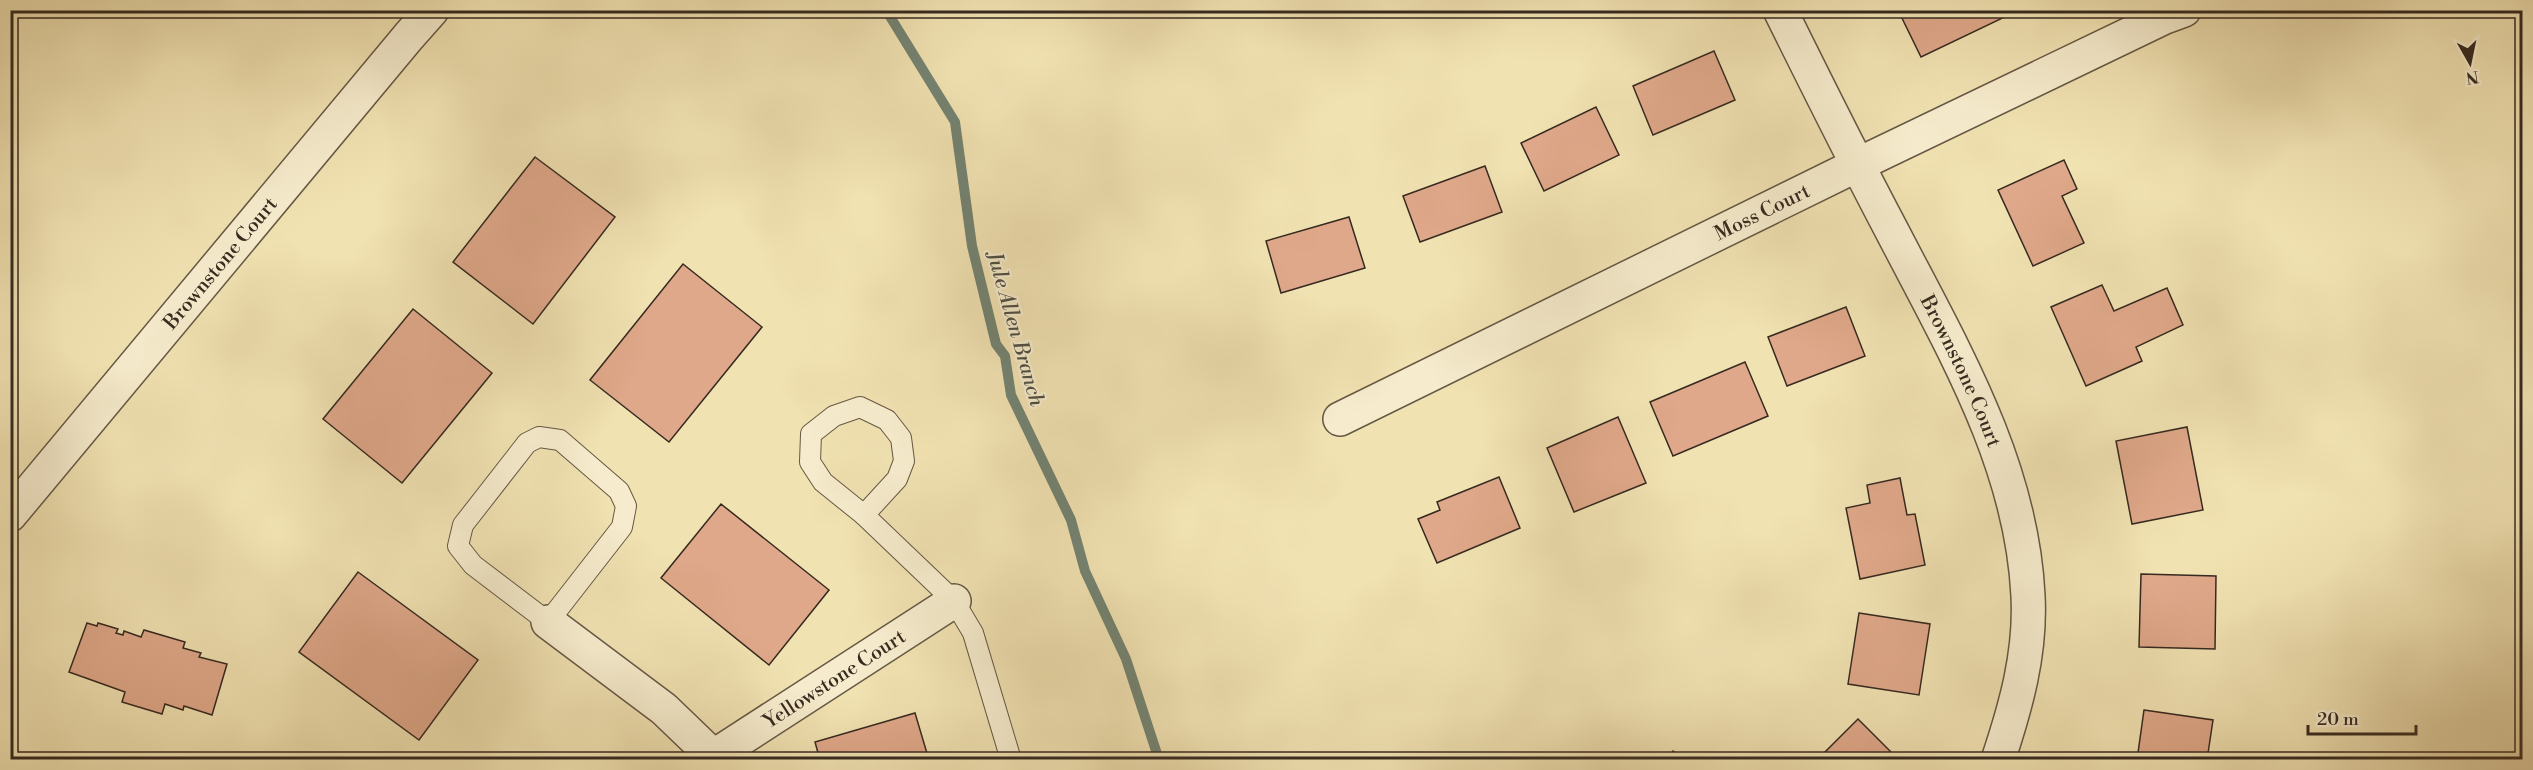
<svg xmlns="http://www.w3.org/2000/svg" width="2533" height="770" font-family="'Libre Bodoni',serif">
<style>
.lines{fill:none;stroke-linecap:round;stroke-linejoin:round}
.stream{stroke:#738372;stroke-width:10}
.building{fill:#dfa88a;stroke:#362a20;stroke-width:1.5}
.lane-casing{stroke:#655844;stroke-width:22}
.street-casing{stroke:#655844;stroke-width:36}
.lane{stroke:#f6eccd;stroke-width:20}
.street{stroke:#f6eccd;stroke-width:33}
.labels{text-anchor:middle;stroke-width:4.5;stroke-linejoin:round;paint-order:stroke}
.street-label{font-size:20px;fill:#362a20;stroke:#f6eccd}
.water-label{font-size:21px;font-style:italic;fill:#4f4f42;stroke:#f6eccd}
</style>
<rect width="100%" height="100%" fill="#f1e2b2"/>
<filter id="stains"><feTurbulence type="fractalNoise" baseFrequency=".00333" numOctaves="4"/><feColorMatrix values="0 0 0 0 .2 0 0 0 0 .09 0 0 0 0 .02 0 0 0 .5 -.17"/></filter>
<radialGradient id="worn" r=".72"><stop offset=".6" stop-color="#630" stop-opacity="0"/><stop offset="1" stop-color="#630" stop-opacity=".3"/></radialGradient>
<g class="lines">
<polyline class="stream" points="886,10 955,122 972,246 996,344 1005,356 1011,395 1071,520 1085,571 1126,659 1159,760"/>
</g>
<g class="building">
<polygon points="1898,10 2009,10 2011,14 1921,57"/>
<polygon points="1714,51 1735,100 1653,135 1633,86"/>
<polygon points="1596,107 1619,155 1544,191 1521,143"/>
<polygon points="535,157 615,217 533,324 453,262"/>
<polygon points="2064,160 2077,189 2062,196 2084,243 2033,266 1998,190"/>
<polygon points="1485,166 1502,212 1420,242 1403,196"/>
<polygon points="1349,217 1365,268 1281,293 1266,241"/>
<polygon points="683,264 762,327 669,442 590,380"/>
<polygon points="2102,285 2114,311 2167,288 2183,325 2136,347 2142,361 2086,386 2051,307"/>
<polygon points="1846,307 1865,356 1787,386 1768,337"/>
<polygon points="413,309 492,373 402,483 323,419"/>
<polygon points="1745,362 1768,416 1673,456 1650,402"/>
<polygon points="1618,417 1646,483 1574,512 1547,448"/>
<polygon points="2187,427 2203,510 2132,524 2116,441"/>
<polygon points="1499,477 1520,528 1437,563 1418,519 1440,510 1437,502"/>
<polygon points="1900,478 1907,515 1915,514 1925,565 1860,579 1846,508 1870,503 1867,485"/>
<polygon points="721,504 829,590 769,665 661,578"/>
<polygon points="358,572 478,660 419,740 299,652"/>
<polygon points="2141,574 2216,576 2215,649 2139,647"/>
<polygon points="1859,613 1930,624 1919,695 1848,684"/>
<polygon points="87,623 97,626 98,623 118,629 116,633 123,635 124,631 141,637 144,630 185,642 183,648 201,653 199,657 227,664 212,715 184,706 183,710 165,704 162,714 122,702 125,692 69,672"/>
<polygon points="2144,710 2213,720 2207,760 2137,760"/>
<polygon points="915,713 929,760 820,760 815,742"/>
<polygon points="1858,719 1898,759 1817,760"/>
<polygon points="1673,751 1686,760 1667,760"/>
</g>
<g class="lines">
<defs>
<g id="lane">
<polygon points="860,407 887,420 901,438 904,461 897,479 864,515 823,482 810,462 811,434 834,416"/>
<polygon points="539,437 560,440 619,491 626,506 622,527 548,622 473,565 458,546 463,525 527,443"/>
<polyline points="864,515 954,601 973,633 1011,760"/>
</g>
<g id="street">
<path id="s1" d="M1780 10C1817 85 1854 159 1893 233 1952 347 2022 464 2028 596 2031 653 2016 706 1998 760"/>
<path id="s2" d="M1340 419 1857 165 2165 17 2184 10"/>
<path id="s3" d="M10 515 409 36 432 10"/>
<polyline points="548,622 664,709 717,760"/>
<path id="s4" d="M708 760 954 601"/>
</g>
</defs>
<use href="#lane" class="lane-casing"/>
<use href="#street" class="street-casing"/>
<use href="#lane" class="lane"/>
<use href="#street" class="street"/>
</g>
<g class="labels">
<g class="street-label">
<text dy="7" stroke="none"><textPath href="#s2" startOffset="470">Moss Court</textPath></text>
<text dy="7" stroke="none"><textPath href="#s3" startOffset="328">Brownstone Court</textPath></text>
<text dy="7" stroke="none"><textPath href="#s1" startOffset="404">Brownstone Court</textPath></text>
<text dy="7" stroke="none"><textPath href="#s4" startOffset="150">Yellowstone Court</textPath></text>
</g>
<g class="water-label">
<text transform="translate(1016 329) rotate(74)" y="7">Jule Allen Branch</text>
</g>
</g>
<rect width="2533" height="770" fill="none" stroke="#f1e2b2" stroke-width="36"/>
<rect x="12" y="12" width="2509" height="746" fill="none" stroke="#362a20" stroke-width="3"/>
<rect x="18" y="18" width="2497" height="734" fill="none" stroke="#362a20" stroke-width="1.5"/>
<g transform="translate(2470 63) rotate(171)" stroke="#f6eccd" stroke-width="4.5" paint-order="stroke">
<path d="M0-4.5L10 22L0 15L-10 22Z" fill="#362a20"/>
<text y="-9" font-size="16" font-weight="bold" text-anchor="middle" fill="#362a20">N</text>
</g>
<path d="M2308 725v9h108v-9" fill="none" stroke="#362a20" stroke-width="3"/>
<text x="2317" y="725" font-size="18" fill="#362a20" stroke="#f6eccd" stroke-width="4.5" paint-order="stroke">20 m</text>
<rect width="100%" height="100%" filter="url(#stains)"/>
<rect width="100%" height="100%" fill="url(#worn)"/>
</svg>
